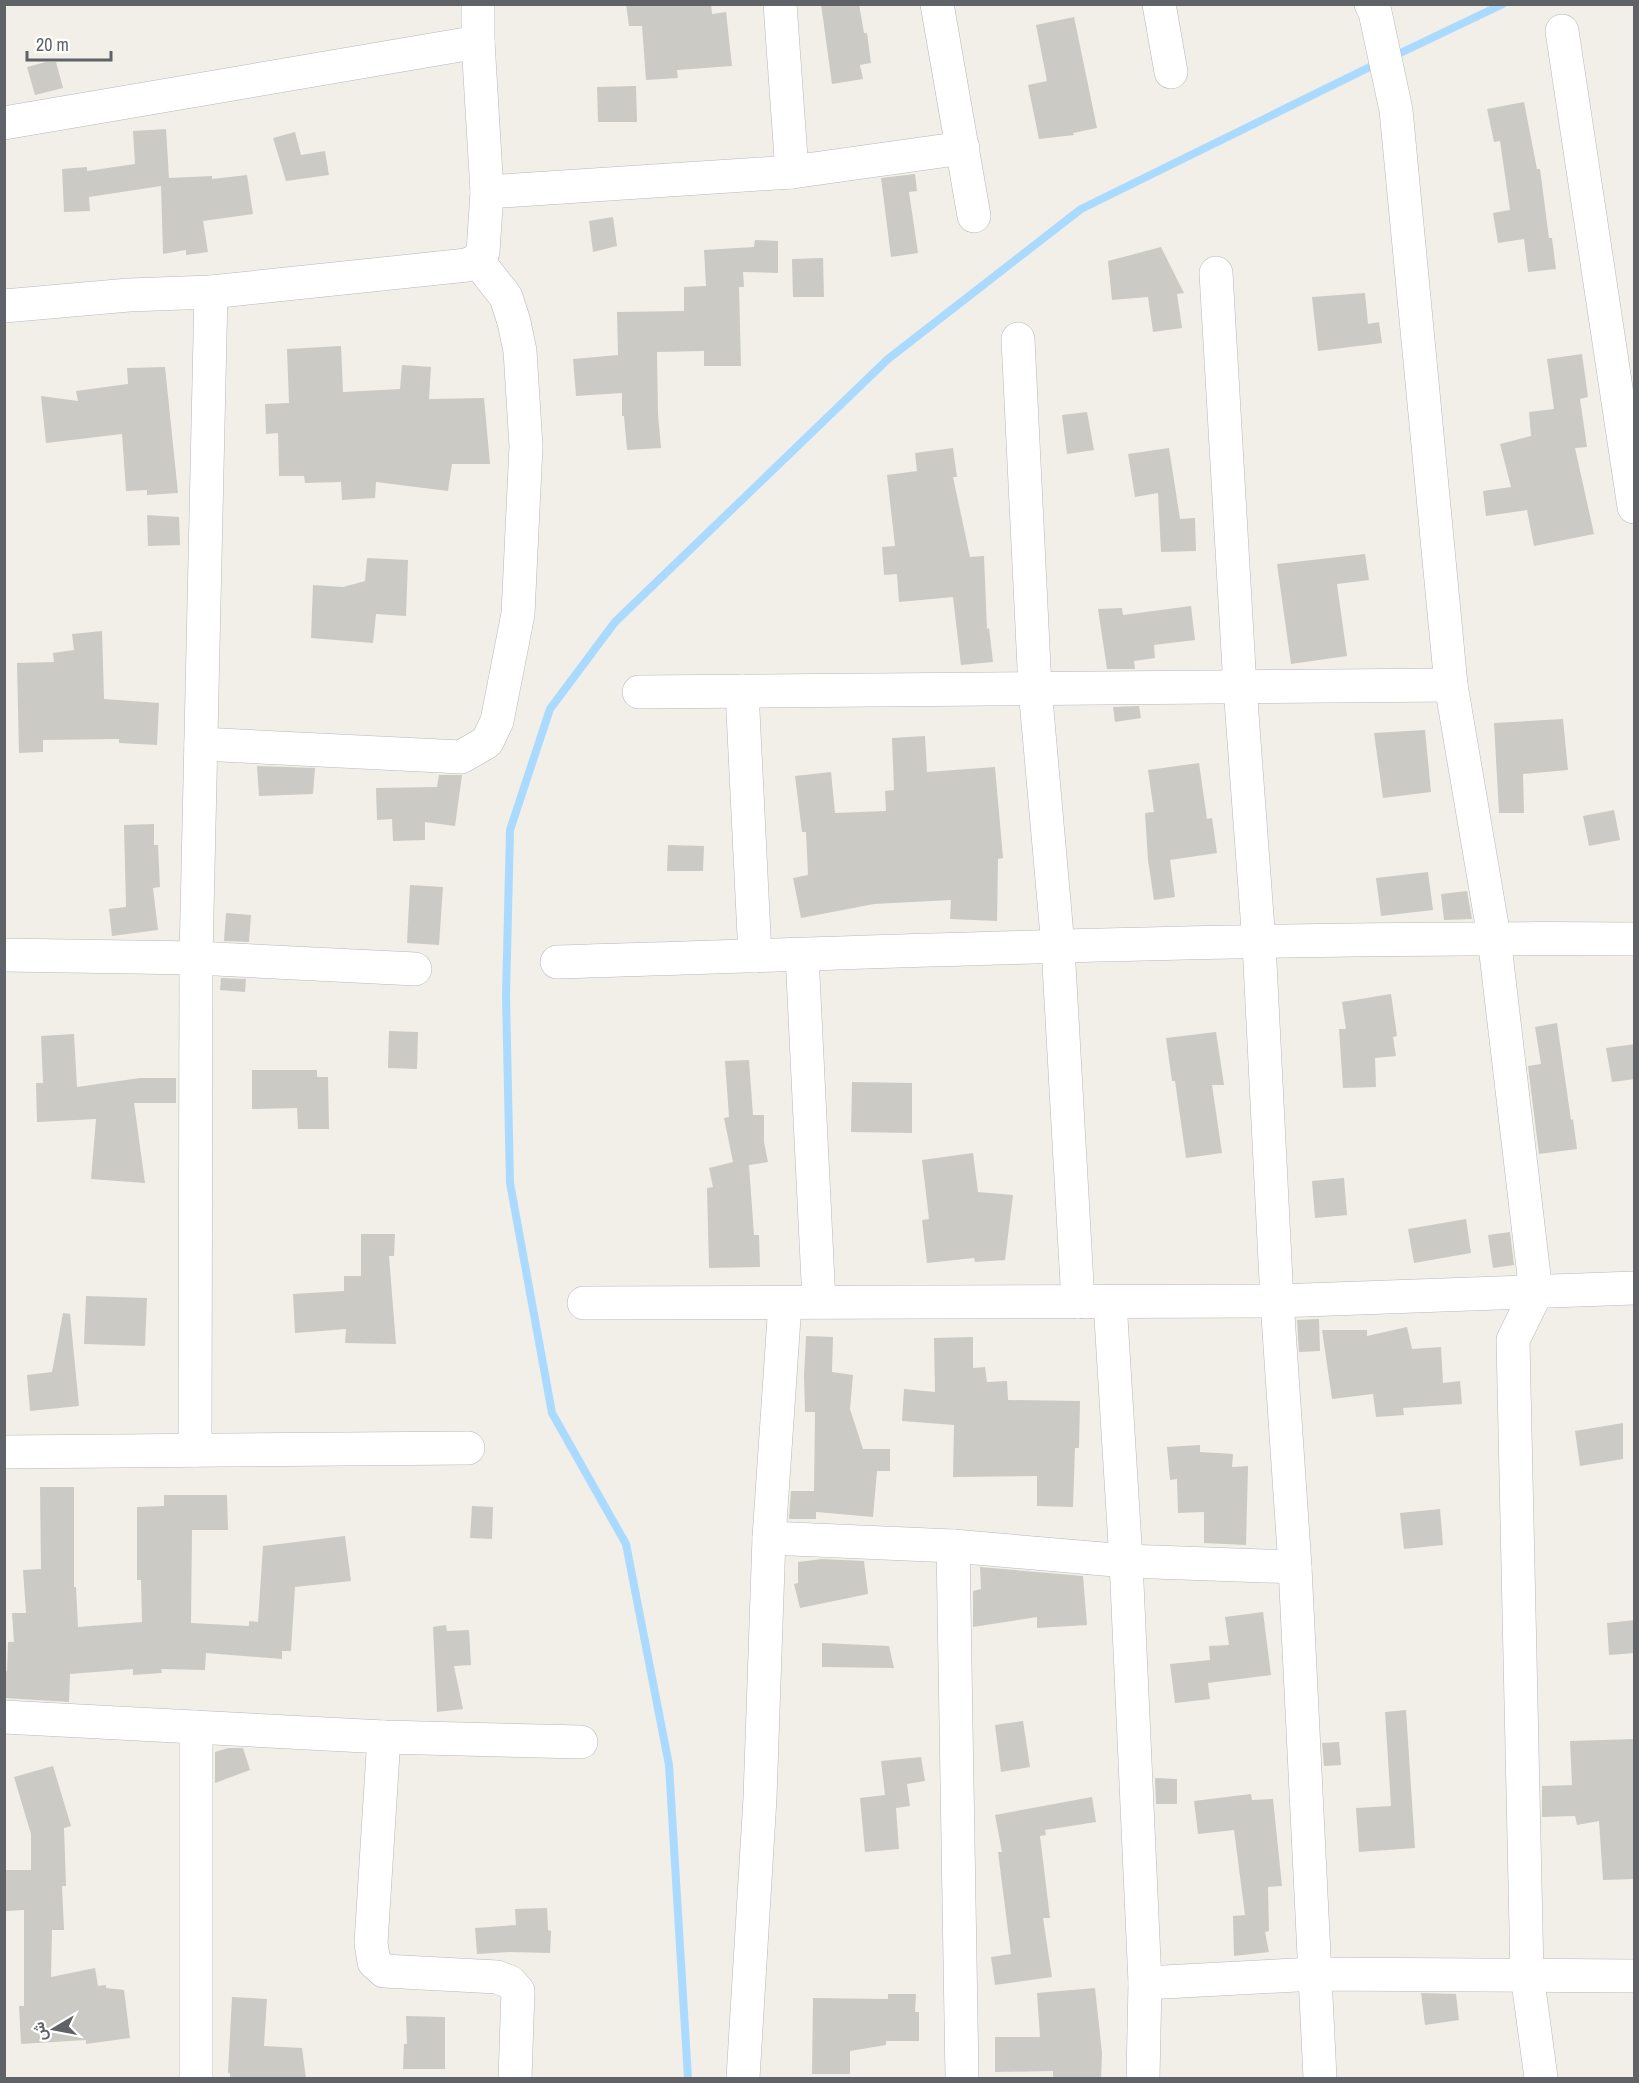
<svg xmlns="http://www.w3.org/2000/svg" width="1639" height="2083" font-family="'Archivo Narrow',Vazirmatn,sans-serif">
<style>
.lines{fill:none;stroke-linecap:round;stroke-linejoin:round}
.stream{stroke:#aadaff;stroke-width:8}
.building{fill:#cccac5}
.street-casing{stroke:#b5b8bc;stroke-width:34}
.street{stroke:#fff;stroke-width:33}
</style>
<rect width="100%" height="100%" fill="#f1efe8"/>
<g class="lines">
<g class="stream">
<polyline points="1392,57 1503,4"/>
<polyline points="688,2078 669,1765 626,1544 552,1413 510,1183 506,996 510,830 550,709 615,622 888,359 1081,209 1380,62"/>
</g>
</g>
<g class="building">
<polygon points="626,4 711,4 712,14 726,12 732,66 677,70 678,78 646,80 642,26 629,26"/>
<polygon points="821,4 859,4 864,33 867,33 871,63 860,65 863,79 832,84"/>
<polygon points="1074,17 1097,128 1073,133 1074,135 1039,139 1028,85 1047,81 1036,25"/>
<polygon points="46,62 56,62 63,88 35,95 27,67"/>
<polygon points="636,86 637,122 598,122 597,87"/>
<polygon points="1524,102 1537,169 1540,169 1549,238 1552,238 1556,269 1528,272 1524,239 1498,243 1493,213 1510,210 1500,141 1494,142 1487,109"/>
<polygon points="166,129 169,178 212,176 212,179 247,175 253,214 203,221 208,252 186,255 186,250 163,254 161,186 89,197 90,211 64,212 62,169 87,167 87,171 135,164 133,131"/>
<polygon points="295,132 301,155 325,151 329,175 286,181 273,138"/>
<polygon points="915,174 917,191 909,192 918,253 891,257 881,178"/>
<polygon points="613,217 617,246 593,252 589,221"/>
<polygon points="755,240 778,241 778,273 743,272 744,287 739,287 741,366 704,366 704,351 657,352 658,414 661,448 627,450 624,416 622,416 622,393 576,396 573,359 618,355 617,312 684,311 684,287 706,286 704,250 754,247"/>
<polygon points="1161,247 1184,293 1177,294 1182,328 1153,332 1148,297 1112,300 1108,261"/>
<polygon points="823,258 824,297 793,297 792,259"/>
<polygon points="1365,293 1368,324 1379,322 1382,343 1318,351 1312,297"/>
<polygon points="341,346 343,392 400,389 402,365 431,367 429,399 484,398 490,464 452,464 448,491 376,482 375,498 342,500 341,482 305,483 304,476 279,476 278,433 266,434 265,404 289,403 287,349"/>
<polygon points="1582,354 1588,397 1580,399 1587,447 1575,448 1594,534 1534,546 1527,510 1486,516 1483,491 1511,487 1500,444 1531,436 1529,412 1554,409 1547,359"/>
<polygon points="165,367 178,493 147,495 147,490 126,491 122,434 46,443 41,396 78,401 76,391 128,384 127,368"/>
<polygon points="1087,412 1094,450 1067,454 1062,415"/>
<polygon points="953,448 957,477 953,477 970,557 984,556 987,629 989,628 993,662 961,665 953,597 899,602 897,574 884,575 882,547 895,546 887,475 917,471 915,453"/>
<polygon points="1169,448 1180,519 1195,518 1196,551 1161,552 1158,493 1135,497 1128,454"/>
<polygon points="147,515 179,517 180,545 148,546"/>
<polygon points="1365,554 1369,580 1337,584 1347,656 1291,664 1277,564"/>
<polygon points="367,558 408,560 406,616 376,614 373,643 311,638 313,585 343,587 365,581"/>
<polygon points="1191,606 1195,640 1154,645 1155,658 1134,661 1135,669 1107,669 1098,609 1122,608 1123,615"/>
<polygon points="102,631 104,699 159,703 157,745 119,743 119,739 43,740 43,752 19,753 17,663 54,662 53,653 74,650 72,634"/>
<polygon points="1139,706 1141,718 1115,722 1113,707"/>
<polygon points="1563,719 1568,770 1523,774 1524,813 1499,813 1494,723"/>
<polygon points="1425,730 1431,792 1383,798 1374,733"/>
<polygon points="925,736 927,772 995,767 1003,858 998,859 997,921 950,919 951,900 874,904 801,918 793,878 808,875 806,832 802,832 795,776 831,772 835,813 886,811 885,791 894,790 892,738"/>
<polygon points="1199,763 1207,819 1212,818 1217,853 1170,860 1175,897 1154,900 1148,860 1145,813 1154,812 1148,770"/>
<polygon points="257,766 315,768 313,794 259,796"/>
<polygon points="439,775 462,775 455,826 425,822 425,840 393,841 392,819 377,820 376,788 437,787"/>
<polygon points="1614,810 1620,840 1589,846 1583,816"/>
<polygon points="154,824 154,845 158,845 160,887 153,888 158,930 112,936 109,909 126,907 124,825"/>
<polygon points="668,845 704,846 703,871 667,871"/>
<polygon points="1428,872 1433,910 1381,916 1376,878"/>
<polygon points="410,885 443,887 439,945 407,943"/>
<polygon points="1467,891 1472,919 1444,920 1441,894"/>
<polygon points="226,913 251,915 249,942 224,941"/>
<polygon points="221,978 246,979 245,992 220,990"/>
<polygon points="1391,994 1397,1036 1393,1037 1396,1056 1375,1058 1376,1087 1343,1088 1339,1029 1346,1029 1342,1002"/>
<polygon points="1557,1023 1571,1120 1573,1119 1577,1149 1539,1154 1528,1066 1541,1064 1535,1027"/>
<polygon points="389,1031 418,1032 417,1069 388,1068"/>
<polygon points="1216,1032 1224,1085 1212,1085 1222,1153 1186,1158 1175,1081 1172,1081 1166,1038"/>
<polygon points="74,1034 77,1087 140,1078 176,1078 176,1103 134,1103 145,1183 91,1179 96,1119 37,1122 36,1083 43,1083 41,1036"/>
<polygon points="1635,1044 1635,1079 1612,1082 1606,1048"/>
<polygon points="749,1060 753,1115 764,1115 764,1142 768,1162 749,1165 754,1235 759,1235 760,1267 709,1268 707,1188 713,1187 709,1168 733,1162 724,1118 729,1117 725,1061"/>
<polygon points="252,1070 317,1070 317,1077 328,1077 329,1129 298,1129 297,1108 252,1109"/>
<polygon points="852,1082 912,1083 912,1133 851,1132"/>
<polygon points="973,1153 978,1192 1013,1195 1005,1260 975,1262 974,1258 927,1263 922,1220 929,1219 922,1160"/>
<polygon points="1344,1178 1347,1215 1315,1218 1312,1181"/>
<polygon points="1466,1219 1471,1253 1414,1263 1408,1229"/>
<polygon points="1510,1232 1514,1265 1493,1268 1488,1235"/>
<polygon points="361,1234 395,1234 394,1256 389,1256 396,1344 345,1343 346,1329 295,1333 293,1294 344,1291 344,1276 361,1276"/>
<polygon points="86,1296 147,1298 145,1346 84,1344"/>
<polygon points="63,1313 70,1314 79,1406 30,1411 27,1375 52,1372"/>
<polygon points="1319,1319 1320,1351 1299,1352 1297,1320"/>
<polygon points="1407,1327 1412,1349 1441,1347 1443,1383 1460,1381 1462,1404 1403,1408 1404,1415 1376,1417 1373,1394 1332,1399 1322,1330 1367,1330 1367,1336"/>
<polygon points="806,1336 833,1337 832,1372 853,1375 850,1409 863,1449 890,1449 890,1471 877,1471 873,1517 816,1512 816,1519 789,1519 791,1491 814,1491 815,1412 805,1412 804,1376"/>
<polygon points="973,1337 973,1368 985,1367 987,1382 1007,1381 1008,1400 1080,1401 1079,1448 1075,1448 1073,1507 1037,1506 1037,1476 953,1477 954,1425 902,1421 904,1389 935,1392 934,1338"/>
<polygon points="1623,1423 1623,1459 1580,1466 1575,1431"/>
<polygon points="1200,1445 1200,1452 1233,1454 1232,1467 1248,1466 1246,1545 1204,1543 1204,1512 1178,1513 1177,1479 1170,1480 1167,1447"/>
<polygon points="40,1487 74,1487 74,1587 76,1587 78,1627 142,1622 141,1580 137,1580 137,1507 164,1506 164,1495 227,1495 228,1530 192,1530 191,1623 249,1626 249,1621 258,1622 263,1546 345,1536 351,1581 295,1587 291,1651 282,1651 282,1659 206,1653 205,1670 161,1669 162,1673 133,1675 133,1669 70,1674 69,1702 4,1698 4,1671 7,1671 8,1642 14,1642 12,1613 26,1613 23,1570 41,1569"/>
<polygon points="472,1506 493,1507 492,1539 470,1538"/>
<polygon points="1440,1509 1443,1545 1404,1549 1400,1513"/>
<polygon points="822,1559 864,1561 868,1594 800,1608 794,1584 798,1583 798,1562"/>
<polygon points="980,1567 1083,1576 1087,1625 1037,1628 1037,1617 973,1627 973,1591 981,1589"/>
<polygon points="1263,1612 1271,1675 1208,1683 1210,1699 1175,1703 1170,1664 1210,1660 1209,1646 1229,1645 1225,1617"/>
<polygon points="1635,1620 1635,1653 1609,1655 1607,1623"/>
<polygon points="446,1625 447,1631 469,1630 471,1665 454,1666 463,1709 437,1712 433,1627"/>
<polygon points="822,1643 889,1646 894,1668 822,1667"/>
<polygon points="1406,1710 1415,1848 1359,1852 1356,1808 1391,1806 1385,1712"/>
<polygon points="1023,1721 1030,1767 1001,1772 995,1725"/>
<polygon points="1635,1739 1635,1879 1603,1880 1599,1821 1577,1825 1575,1816 1542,1817 1542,1786 1572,1785 1570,1741"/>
<polygon points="1339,1742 1341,1765 1324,1766 1322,1743"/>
<polygon points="228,1748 243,1748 250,1770 215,1783 215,1752"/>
<polygon points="921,1757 925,1781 907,1784 910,1806 896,1808 899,1849 865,1852 860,1798 885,1795 881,1761"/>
<polygon points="53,1766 71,1826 64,1828 66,1886 62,1886 64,1930 52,1930 51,1977 95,1968 98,1986 106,1985 106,1988 124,1990 130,2038 86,2044 86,2040 21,2044 19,2006 24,2006 24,1910 6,1911 5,1870 31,1870 31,1834 14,1777"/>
<polygon points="1155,1778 1177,1779 1177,1804 1156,1804"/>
<polygon points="1251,1794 1252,1800 1273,1799 1282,1886 1268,1887 1269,1931 1265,1932 1269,1952 1234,1956 1233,1916 1245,1915 1234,1830 1198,1834 1194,1801"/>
<polygon points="1092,1797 1096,1822 1045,1830 1046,1835 1040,1836 1050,1918 1043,1918 1052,1977 995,1985 991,1957 1011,1954 998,1852 1002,1852 995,1815"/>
<polygon points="547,1908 548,1930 551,1931 550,1953 509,1952 477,1954 475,1928 516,1925 515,1909"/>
<polygon points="1095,1988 1102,2053 1101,2079 1053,2079 1053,2071 995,2072 995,2037 1040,2037 1037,1993"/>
<polygon points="1421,1993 1456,1994 1459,2020 1425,2025"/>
<polygon points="888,1994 916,1994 915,2012 919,2012 919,2041 886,2041 886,2045 850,2051 850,2074 812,2074 813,1998 888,1999"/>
<polygon points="232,1997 267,1999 264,2046 302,2048 306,2079 230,2079 230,2073 228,2073"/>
<polygon points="406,2016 445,2017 445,2069 403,2069 404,2044 407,2044"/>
</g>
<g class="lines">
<defs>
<g id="street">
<polyline points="780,4 792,172"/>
<polyline points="937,4 974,216"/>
<polyline points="1159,4 1171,72"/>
<polyline points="1371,4 1375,12 1396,110 1451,685 1494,937 1536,1293 1513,1340 1527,1974 1541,2078"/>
<polyline points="1562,31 1634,507"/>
<polyline points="4,123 478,42"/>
<polyline points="487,192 792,172 963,148"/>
<polyline points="1216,273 1240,687 1259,943 1277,1301 1295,1567 1320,2078"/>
<polyline points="4,306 129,295 211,292 467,265 477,260 483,252 487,192 478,42 478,4"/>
<polyline points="1018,339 1035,688 1058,947 1078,1302"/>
<polyline points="742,691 755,956"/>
<polyline points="639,692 1451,685"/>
<polyline points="201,744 461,757 487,742 497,721 518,614 526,446 520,351 514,322 506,297 477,260"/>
<polyline points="4,955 196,958 415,969"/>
<polyline points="802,955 819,1302"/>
<path d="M557 962C916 951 1275 936 1634 939"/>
<polyline points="1110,1302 1126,1561 1145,1983 1143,2078"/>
<polyline points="584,1303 1277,1301 1634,1288"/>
<polyline points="195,1450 196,958 211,292"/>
<polyline points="4,1452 468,1448"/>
<polyline points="769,1538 953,1546 1126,1561 1295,1567"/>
<polyline points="953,1546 962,2078"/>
<polyline points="4,1717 384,1737 581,1742"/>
<polyline points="196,1727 196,2078"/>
<polyline points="384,1737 371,1943 374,1962 384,1971 497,1977 510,1982 518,1991 515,2078"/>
<polyline points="1145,1983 1315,1974 1634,1976"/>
<polyline points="743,2078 760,1798 769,1538 785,1303"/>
</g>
</defs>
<use href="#street" class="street-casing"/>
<use href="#street" class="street"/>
</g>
<rect width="1639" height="2083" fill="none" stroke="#5f6368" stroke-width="12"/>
<g transform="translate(54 2029) rotate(260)" stroke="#ffffff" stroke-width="4.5" paint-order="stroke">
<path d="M0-4.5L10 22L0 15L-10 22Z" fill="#5f6368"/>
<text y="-9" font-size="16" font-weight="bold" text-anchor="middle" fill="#5f6368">ش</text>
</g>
<path d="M27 51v9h84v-9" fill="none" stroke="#5f6368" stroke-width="3"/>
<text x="36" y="51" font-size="18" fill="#5f6368" stroke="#ffffff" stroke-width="4.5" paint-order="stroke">20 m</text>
</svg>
